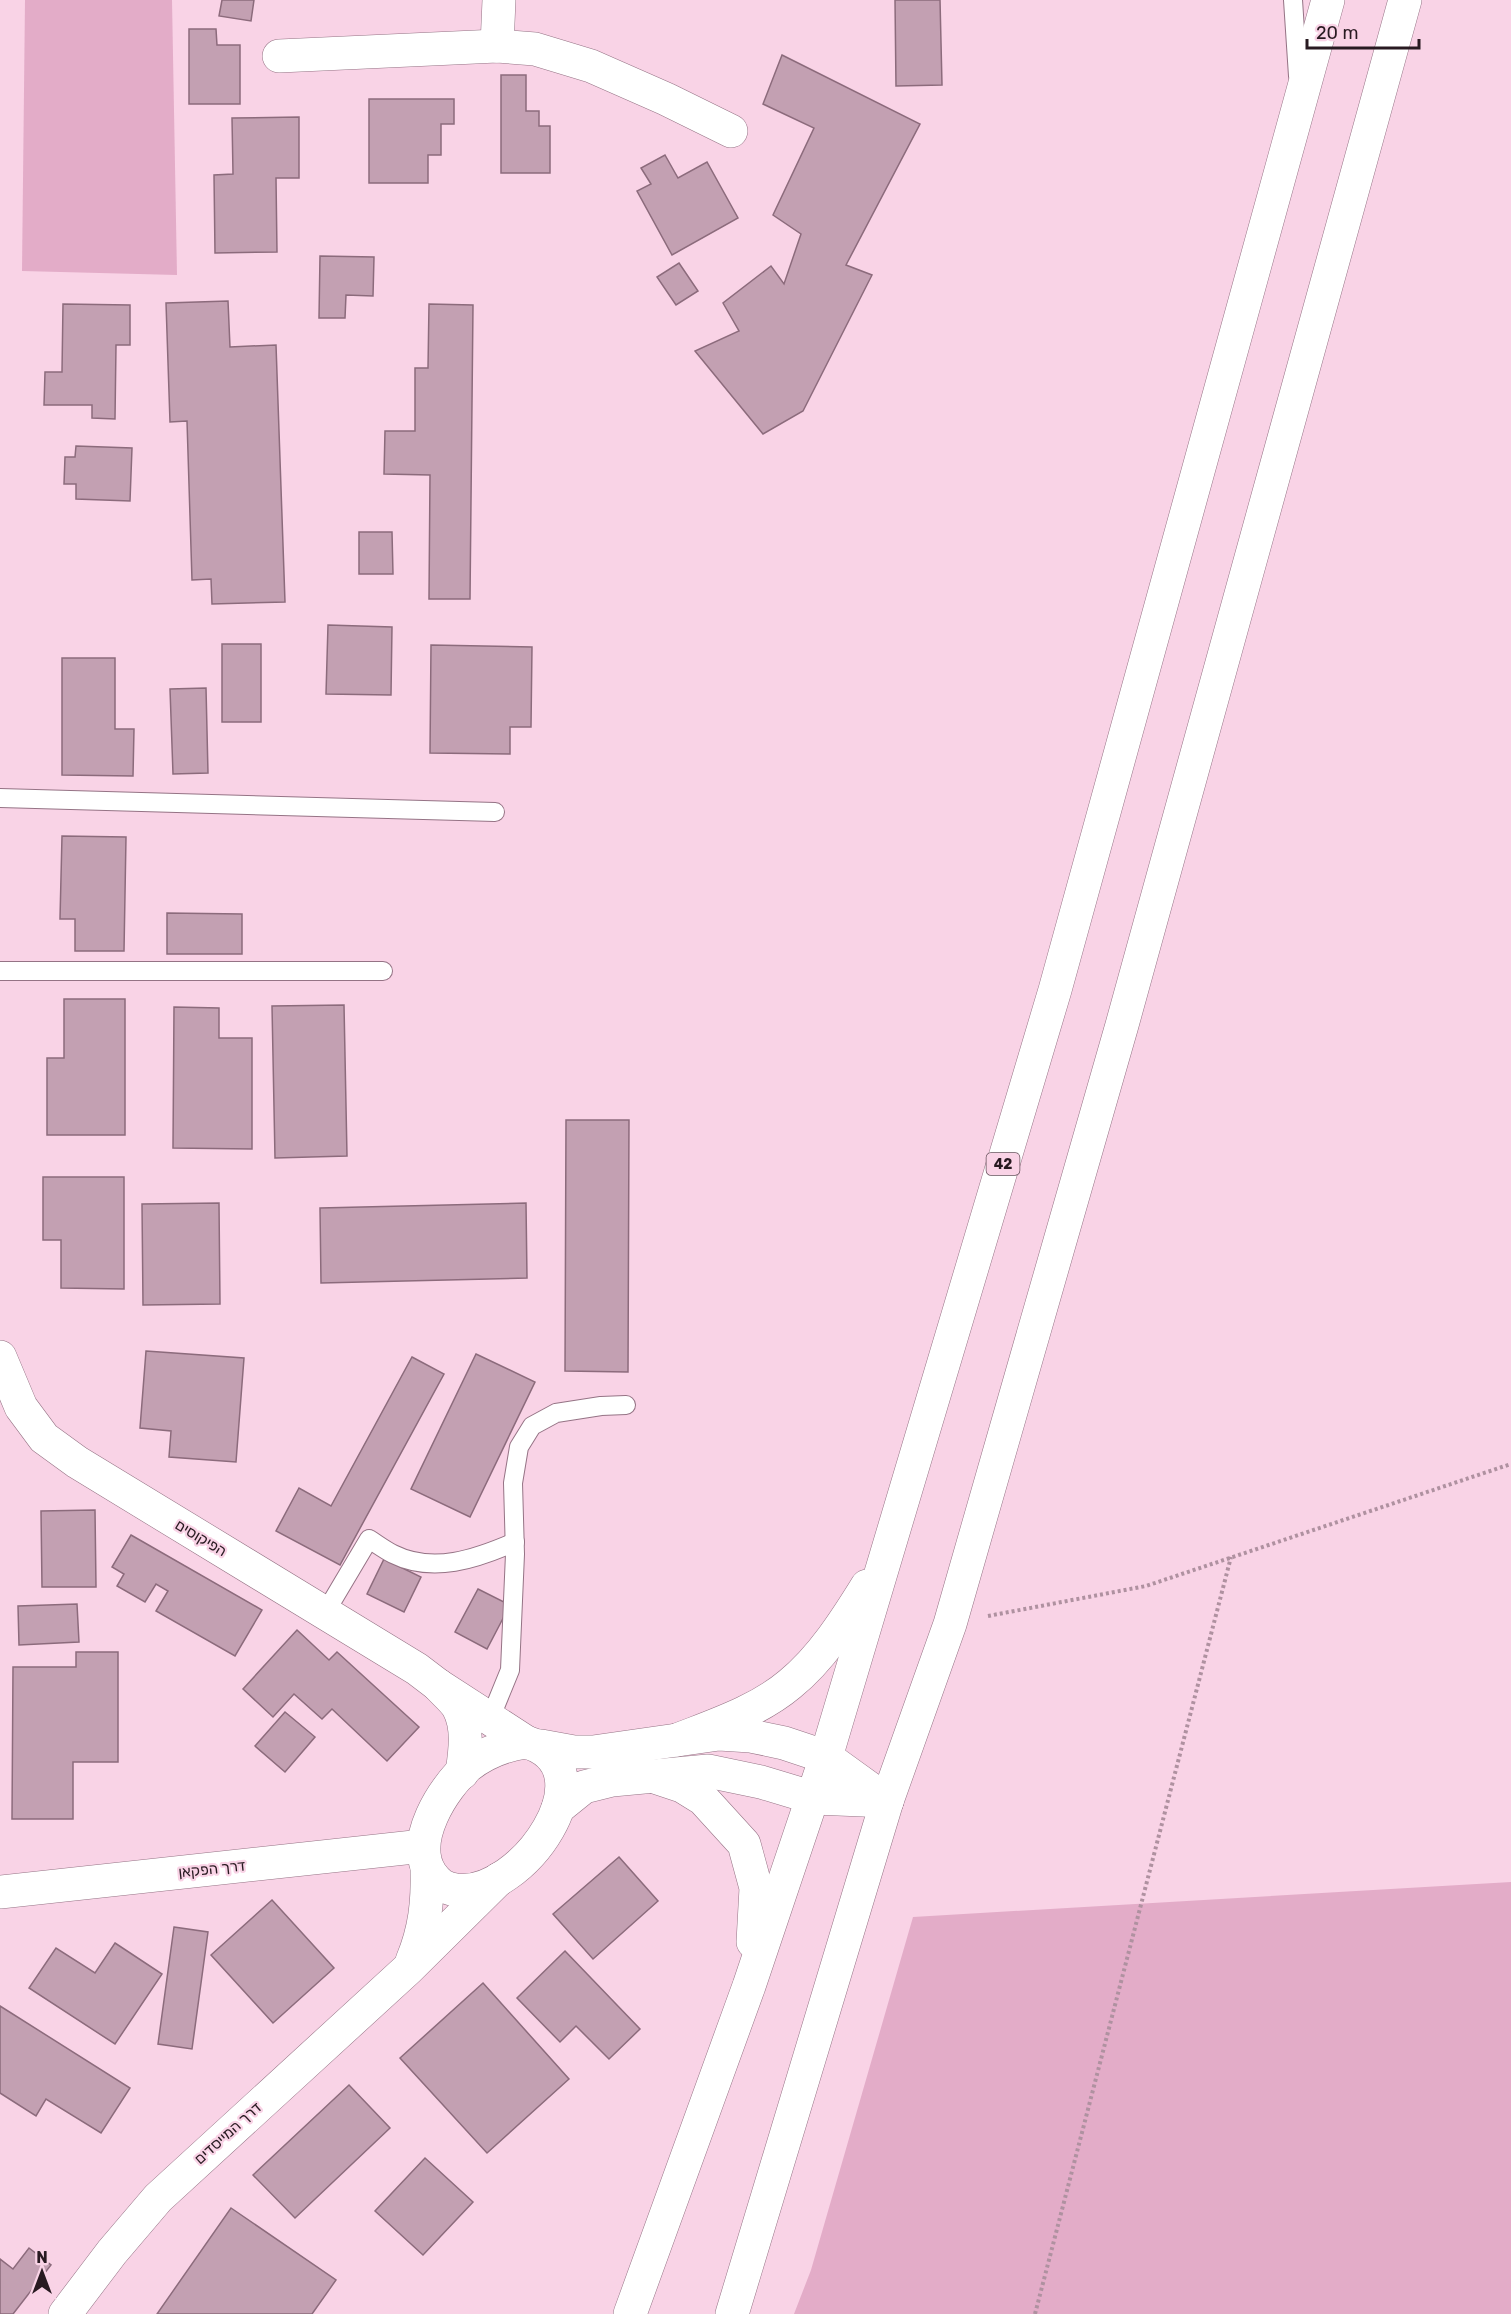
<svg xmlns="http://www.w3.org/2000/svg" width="1511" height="2314" font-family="Rubik,'Noto Sans Hebrew',sans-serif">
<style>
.green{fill:#e3acc8}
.building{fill:#c3a0b2;stroke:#8c6b7c;stroke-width:1.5}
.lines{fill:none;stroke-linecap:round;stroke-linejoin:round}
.lane-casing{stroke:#957385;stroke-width:20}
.street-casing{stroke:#957385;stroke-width:34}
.secondary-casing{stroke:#957385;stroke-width:34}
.highway-casing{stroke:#957385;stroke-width:34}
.path{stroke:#af91a0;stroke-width:4;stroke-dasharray:3 3;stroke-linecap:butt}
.lane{stroke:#fff;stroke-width:18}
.street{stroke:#fff;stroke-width:33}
.secondary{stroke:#fff;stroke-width:33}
.highway{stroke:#fff;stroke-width:33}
.labels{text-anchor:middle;stroke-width:4.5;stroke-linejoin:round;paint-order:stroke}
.shield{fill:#f9d3e6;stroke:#67525c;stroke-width:1.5}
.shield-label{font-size:14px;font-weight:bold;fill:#281a21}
.street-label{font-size:15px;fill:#281a21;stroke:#f9d3e6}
</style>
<rect width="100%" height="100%" fill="#f9d3e6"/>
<g class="green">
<polygon points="25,0 172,0 177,275 22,271"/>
<polygon points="1511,1882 1511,2314 794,2314 811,2270 913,1917"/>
</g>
<g class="building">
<polygon points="222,0 254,0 251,21 219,16"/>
<polygon points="895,0 940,0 942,85 896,86"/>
<polygon points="189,29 216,29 217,45 240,45 240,104 189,104"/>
<polygon points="782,55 920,124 846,265 872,275 803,411 763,434 695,351 739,331 723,303 771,266 784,284 801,234 773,215 814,128 763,104"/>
<polygon points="501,75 526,75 526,111 539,111 539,126 550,126 550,173 501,173"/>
<polygon points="369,99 454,99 454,124 441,124 441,155 428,155 428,183 369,183"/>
<polygon points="299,117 299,178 276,178 277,252 215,253 214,175 233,174 232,118"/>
<polygon points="665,155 678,178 707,162 738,218 672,255 637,191 651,184 641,168"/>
<polygon points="320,256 374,257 373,296 346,295 345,318 319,318"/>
<polygon points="679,263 698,291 676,305 657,277"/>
<polygon points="228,301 230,347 276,345 285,602 212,604 211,579 192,580 187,421 170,422 166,303"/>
<polygon points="63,304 130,305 130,345 116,345 115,419 92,418 92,405 44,405 45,372 62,372"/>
<polygon points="429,304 473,305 470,599 429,599 430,475 384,474 385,431 415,431 415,368 428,368"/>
<polygon points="76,446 132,448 130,501 76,499 76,484 64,484 65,457 75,457"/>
<polygon points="359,532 392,532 393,574 359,574"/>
<polygon points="328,625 392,627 391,695 326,694"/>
<rect x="222" y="644" width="39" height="78"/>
<polygon points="431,645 532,647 531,727 510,727 510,754 430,753"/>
<polygon points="62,658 115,658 115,729 134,729 133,776 62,775"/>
<polygon points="206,688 208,773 173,774 170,689"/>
<polygon points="62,836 126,837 124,951 75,951 75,919 60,919"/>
<polygon points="167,913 242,914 242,954 167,954"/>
<polygon points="64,999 125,999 125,1135 47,1135 47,1058 64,1058"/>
<polygon points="344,1005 347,1156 275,1158 272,1006"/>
<polygon points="174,1007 219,1008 219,1038 252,1038 252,1149 173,1148"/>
<polygon points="566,1120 629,1120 628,1372 565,1371"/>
<polygon points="43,1177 124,1177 124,1289 61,1288 61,1240 43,1240"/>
<polygon points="219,1203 220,1304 143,1305 142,1204"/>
<polygon points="526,1203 527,1278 321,1283 320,1208"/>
<polygon points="146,1351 244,1358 236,1462 169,1457 171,1431 140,1428"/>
<polygon points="476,1354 535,1382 470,1517 411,1489"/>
<polygon points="412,1357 444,1374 340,1565 276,1531 299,1488 331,1506"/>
<polygon points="95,1510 96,1587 42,1587 41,1511"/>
<polygon points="131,1535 262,1610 235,1656 156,1611 168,1591 156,1584 145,1602 117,1586 124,1574 112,1567"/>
<polygon points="384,1559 421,1577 404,1612 367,1594"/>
<polygon points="478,1589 510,1605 487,1649 455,1632"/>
<polygon points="77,1604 79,1642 19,1645 18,1606"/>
<polygon points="297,1630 329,1660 337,1652 419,1727 387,1761 332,1709 322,1719 294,1694 273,1717 243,1689"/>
<polygon points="76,1652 118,1652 118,1762 73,1762 73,1819 12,1819 13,1667 76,1667"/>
<polygon points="285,1712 315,1737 285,1772 255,1746"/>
<polygon points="619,1857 658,1901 593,1959 553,1914"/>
<polygon points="272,1900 334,1968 273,2023 211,1955"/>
<polygon points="174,1927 208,1932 192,2049 158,2044"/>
<polygon points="115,1943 162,1974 115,2044 29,1988 56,1948 95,1973"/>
<polygon points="565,1951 640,2029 609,2059 576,2026 560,2042 517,1998"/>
<polygon points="483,1983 569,2079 487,2153 400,2058"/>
<polygon points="0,2006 130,2088 101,2133 46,2099 36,2116 0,2093"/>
<polygon points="349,2085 390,2128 295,2218 253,2175"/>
<polygon points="425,2158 473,2202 423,2255 375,2211"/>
<polygon points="231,2208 336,2280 312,2314 157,2314"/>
<polygon points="29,2248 51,2265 13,2314 0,2314 0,2259 13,2269"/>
</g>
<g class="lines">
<defs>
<g id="lane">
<polyline points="1293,0 1298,76"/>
<polyline points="0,798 495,812"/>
<polyline points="0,971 383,971"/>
<path d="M325 1613 369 1539C377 1544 385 1550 393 1554 433 1574 476 1559 515 1542"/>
<polyline points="490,1719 510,1670 515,1554 513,1483 519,1447 532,1426 556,1413 601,1406 626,1405"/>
</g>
<g id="street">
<polyline points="497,46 499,0"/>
<polyline points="279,56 497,46 535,49 591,66 666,99 731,131"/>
<polyline points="0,1357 21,1407 44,1438 77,1462 417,1669 438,1685"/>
<path d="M462 1773C465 1752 469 1727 458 1707 453 1699 444 1692 438 1685L526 1742"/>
<polyline points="0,1892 423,1846"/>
<path d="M412 1961C425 1930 428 1902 427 1868"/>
<polyline points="65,2314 112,2252 158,2198 409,1968 499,1879"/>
</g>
<g id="secondary">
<path d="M526 1742C613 1767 522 1899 456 1890 444 1888 438 1884 431 1874 409 1841 443 1788 468 1766 486 1752 504 1745 526 1742Z"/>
<polyline points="541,1746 574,1752 593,1752 719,1734 751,1736 784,1743 826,1757 887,1801"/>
<polyline points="558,1808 584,1787 612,1780 708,1771 761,1782 814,1798 887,1801"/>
</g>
<g id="highway">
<path d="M677 1740C715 1725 758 1711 790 1684 821 1659 846 1620 867 1586"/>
<polyline points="649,1775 682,1786 703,1799 744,1844 756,1888 753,1942"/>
<polyline points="630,2314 749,1986 826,1757 1055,990 1328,0"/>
<polyline points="732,2314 887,1801 950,1624 1122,1025 1405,0"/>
</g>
</defs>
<use href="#lane" class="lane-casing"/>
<use href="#street" class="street-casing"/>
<use href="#secondary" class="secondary-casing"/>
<use href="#highway" class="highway-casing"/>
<g class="path">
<polyline points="988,1616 1146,1586 1511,1464"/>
<polyline points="1035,2314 1231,1557"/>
</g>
<use href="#lane" class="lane"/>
<use href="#street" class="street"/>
<use href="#secondary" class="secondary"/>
<use href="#highway" class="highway"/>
</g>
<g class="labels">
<rect class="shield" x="986.5" y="1153" width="33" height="22" rx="4.5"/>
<g class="shield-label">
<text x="1003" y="1169">42</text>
</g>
<g class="street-label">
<text transform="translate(201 1538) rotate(31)" y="5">הפיקוסים</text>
<text transform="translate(212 1869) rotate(-6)" y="5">דרך הפקאן</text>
<text transform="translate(228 2133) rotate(-42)" y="5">דרך המייסדים</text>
</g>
</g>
<g transform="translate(42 2272)" stroke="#f9d3e6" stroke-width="4.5" paint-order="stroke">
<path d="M0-4.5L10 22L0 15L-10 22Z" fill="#281a21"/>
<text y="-9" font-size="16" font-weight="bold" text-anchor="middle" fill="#281a21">N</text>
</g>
<path d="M1307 39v9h112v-9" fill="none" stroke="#281a21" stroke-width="3"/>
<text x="1316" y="39" font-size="18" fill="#281a21" stroke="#f9d3e6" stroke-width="4.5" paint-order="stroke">20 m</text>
</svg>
